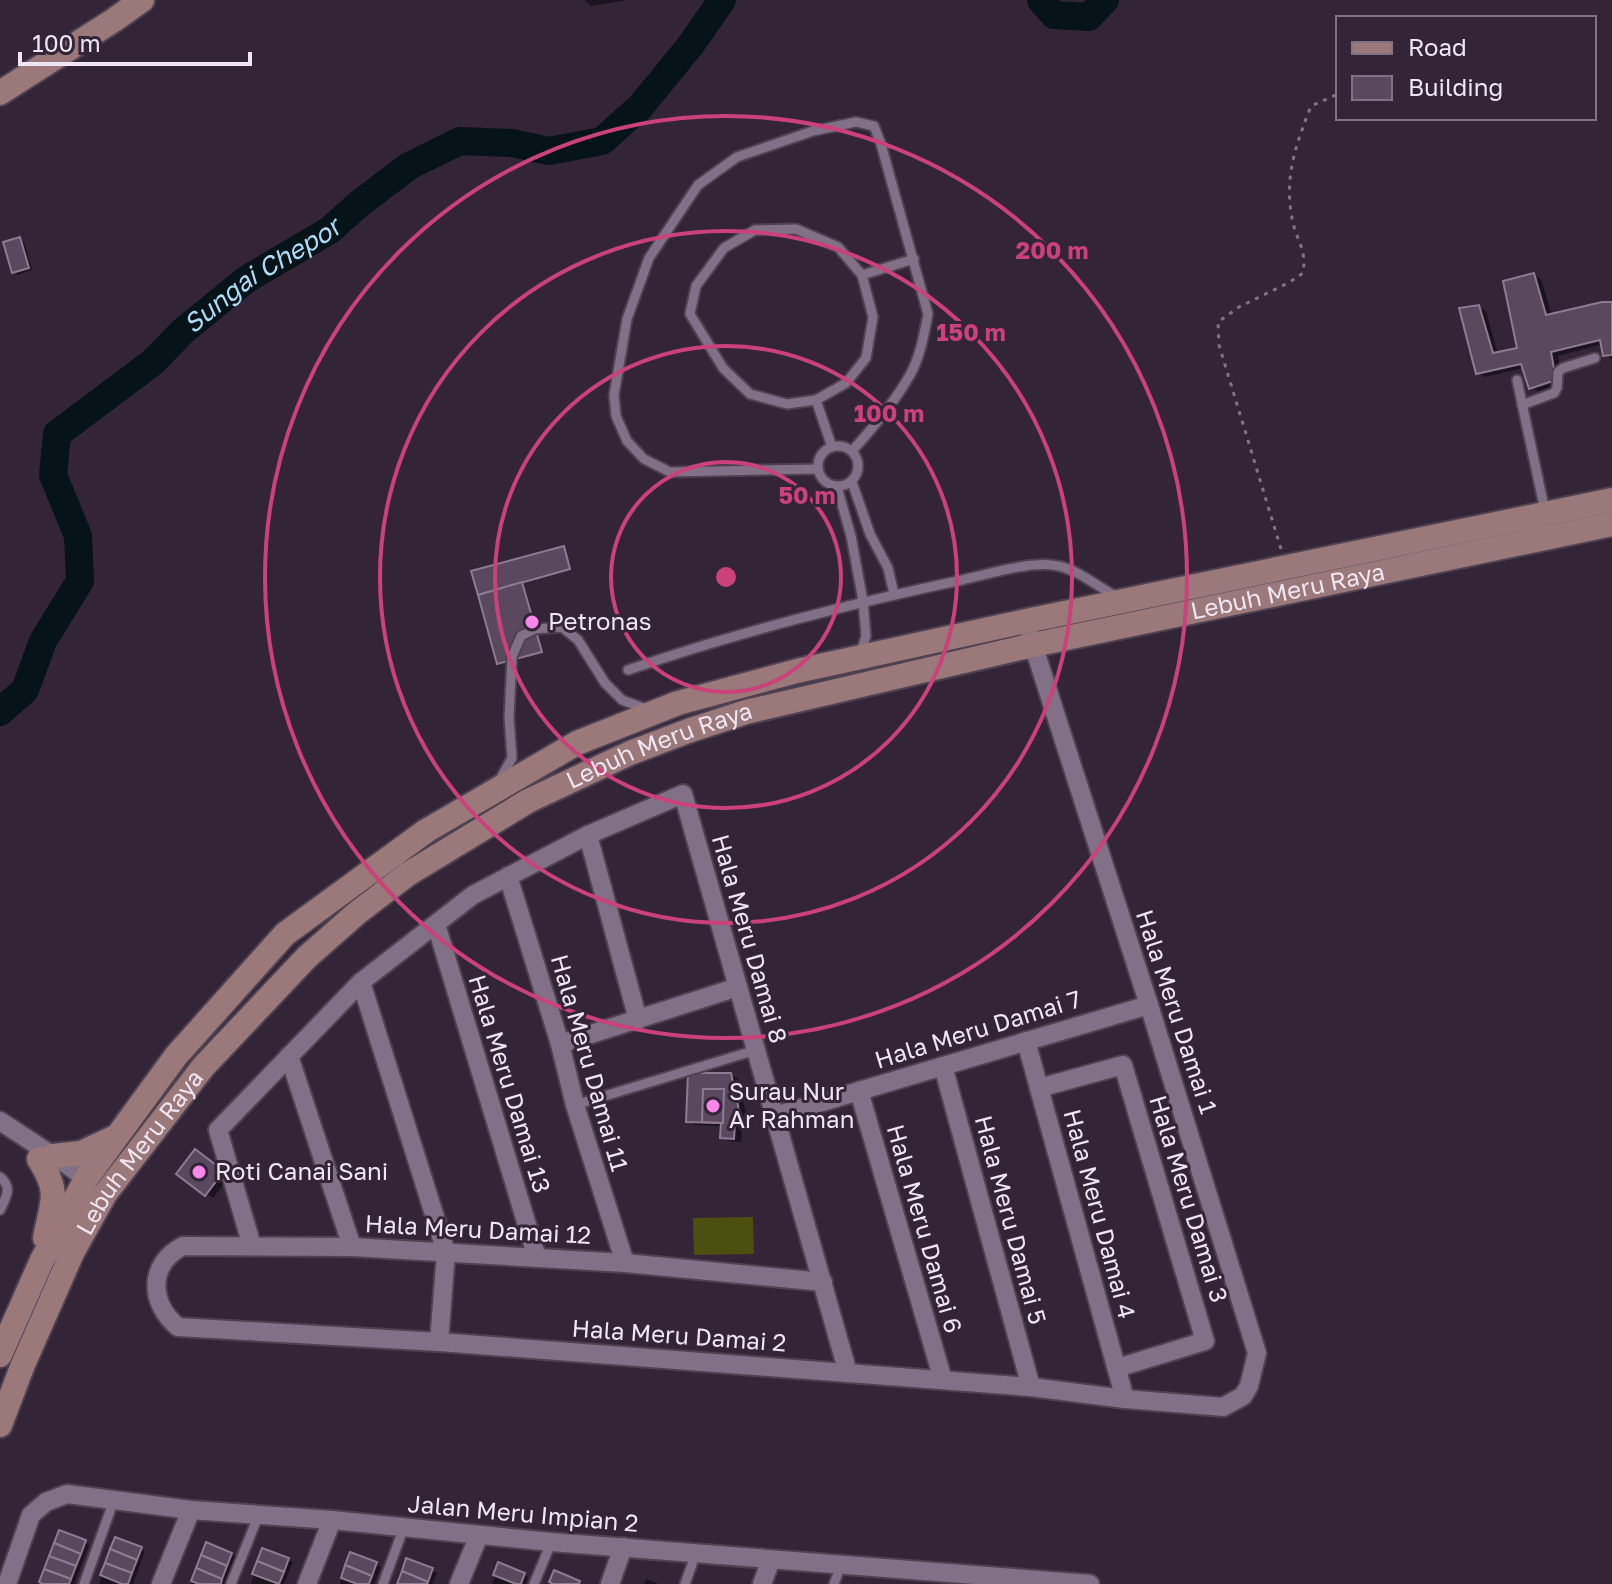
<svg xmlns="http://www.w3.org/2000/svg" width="1612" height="1584" font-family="'Golos Text',sans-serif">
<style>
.green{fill:#4d4f10}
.shadow{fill:#0007}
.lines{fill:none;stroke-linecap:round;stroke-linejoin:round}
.river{stroke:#061319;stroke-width:28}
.building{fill:#5a495e;stroke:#8d7b91;stroke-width:2}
.lane-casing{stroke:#4e4151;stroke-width:13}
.street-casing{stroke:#4e4151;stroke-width:22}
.secondary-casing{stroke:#4e4151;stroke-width:28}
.path{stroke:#817384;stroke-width:3;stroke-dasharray:4 6;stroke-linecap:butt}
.lane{stroke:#827086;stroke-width:9}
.street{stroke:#827086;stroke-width:18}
.secondary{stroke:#9b7879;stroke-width:24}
.ring{fill:none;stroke:#cb4179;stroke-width:4}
.poi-dot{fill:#f987e9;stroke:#342437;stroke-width:3}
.labels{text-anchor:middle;stroke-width:6;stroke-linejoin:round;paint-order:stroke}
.street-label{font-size:24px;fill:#f0e6f3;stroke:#342437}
.poi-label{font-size:24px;fill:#f0e6f3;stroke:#342437;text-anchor:start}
.water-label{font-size:26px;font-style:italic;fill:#afdcf5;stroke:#342437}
.centre{fill:#cb4179;stroke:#342437;stroke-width:4}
.ring-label{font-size:24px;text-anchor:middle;font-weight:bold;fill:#cb4179;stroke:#342437;stroke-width:6;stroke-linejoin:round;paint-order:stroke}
</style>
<rect width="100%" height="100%" fill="#342437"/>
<polygon class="green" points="753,1217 754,1254 694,1255 693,1218"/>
<g class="shadow">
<polygon points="584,0 628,0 591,6"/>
<polygon points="20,240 24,242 32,270 18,275 14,272"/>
<polygon points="1534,275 1541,279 1552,316 1612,304 1612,359 1605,355 1603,344 1558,356 1563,384 1538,391 1530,387 1524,368 1485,377 1478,373 1479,307 1486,311 1498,354 1520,350"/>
<polygon points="563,548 570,569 523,583 542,652 500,664 474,573"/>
<polygon points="730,1075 738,1079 749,1127 742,1126 741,1142 729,1141 722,1137 723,1126 695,1125 688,1120"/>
<polygon points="203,1155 230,1176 213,1198 206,1194"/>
<polygon points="60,1532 89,1545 74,1584 40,1584"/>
<polygon points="116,1539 145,1551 133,1584 99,1584"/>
<polygon points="207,1545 236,1557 225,1584 192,1584"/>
<polygon points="263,1550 293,1562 284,1584 251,1584"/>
<polygon points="352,1554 381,1567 374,1584 340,1584"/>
<polygon points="408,1561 437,1573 432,1584 399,1584"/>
<polygon points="500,1565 528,1577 526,1584 492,1584"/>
<polygon points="646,1579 659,1584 644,1584"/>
</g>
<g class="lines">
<g class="river">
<polyline points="1041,0 1054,15 1089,17 1105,0"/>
<path id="s1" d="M0 712 25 690 43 641 80 581 78 536 53 475 57 434 153 362 183 331 247 279 330 230 359 204 409 166 460 141 512 143 549 151 602 141 640 107 690 46 722 0"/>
</g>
</g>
<g class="building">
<polygon points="20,237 29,268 12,273 3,242"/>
<polygon points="1534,273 1546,315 1602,302 1612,302 1612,355 1603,356 1600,340 1551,352 1556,380 1529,389 1521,364 1476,374 1459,308 1479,305 1493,353 1517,348 1503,281"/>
<polygon points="564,546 570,569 478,595 471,571"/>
<polygon points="522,582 542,652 497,664 478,595"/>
<polygon points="688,1073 731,1073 742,1124 735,1123 734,1139 720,1138 721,1123 686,1122"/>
<polygon points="703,1089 724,1089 723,1123 702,1122"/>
<polygon points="195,1149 224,1171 205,1196 176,1174"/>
<polygon points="59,1530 86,1540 81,1554 54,1543"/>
<polygon points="115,1537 142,1547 137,1560 110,1549"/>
<polygon points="206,1542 232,1553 227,1566 201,1555"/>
<polygon points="54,1543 81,1554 76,1566 49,1556"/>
<polygon points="262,1548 289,1558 284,1572 257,1561"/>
<polygon points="110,1549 137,1560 132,1573 105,1563"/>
<polygon points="350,1552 377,1562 372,1576 345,1565"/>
<polygon points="201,1555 227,1566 222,1579 196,1568"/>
<polygon points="49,1556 76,1566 71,1579 44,1569"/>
<polygon points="406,1558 433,1568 428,1582 402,1571"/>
<polygon points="257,1561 284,1572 279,1584 252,1574"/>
<polygon points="498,1562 525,1573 521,1584 516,1584 493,1575"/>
<polygon points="105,1563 132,1573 128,1584 122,1584 100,1575"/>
<polygon points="345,1565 372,1576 369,1584 357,1584 341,1578"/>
<polygon points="196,1568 222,1579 221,1584 199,1584 191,1581"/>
<polygon points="44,1569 71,1579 69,1584 43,1584 39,1582"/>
<polygon points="554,1570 580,1581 579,1584 553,1584 549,1582"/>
<polygon points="402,1571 428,1582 427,1584 397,1584"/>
</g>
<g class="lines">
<defs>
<g id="lane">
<polygon points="796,229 838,247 862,275 873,317 866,358 846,383 816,400 787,404 750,394 723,368 690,314 696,286 724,248 755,230"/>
<polyline points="862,275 914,259"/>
<polyline points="1517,380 1545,511"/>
<polyline points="816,400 832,447"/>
<polyline points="1522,405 1554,393 1557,388 1558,372 1563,368 1595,358"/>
<circle cx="838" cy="466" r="20"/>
<path d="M817 469 670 472 644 459 627 441 616 416 614 395 627 319 649 258 698 185 737 157 813 131 856 122 874 126 881 144 928 314C924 335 920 357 910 375 894 403 873 428 852 451"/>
<polyline points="852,482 870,534 888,568 894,594"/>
<polyline points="837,487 851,536 863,601 866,636 860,655"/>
<path d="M628 670C738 632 849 604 962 580 987 574 1034 560 1058 566 1079 570 1098 587 1117 597"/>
<polyline points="499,781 512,758 509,718 512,657 521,636 535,629 562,627 578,640 605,683 622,700 649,710"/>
<polyline points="575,1105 756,1050"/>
<path d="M0 1177C13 1188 6 1197 0 1210"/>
<polyline points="84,1584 114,1500"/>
<polyline points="231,1584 259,1514"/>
<polyline points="383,1584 404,1527"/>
<polyline points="534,1584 551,1543"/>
<polyline points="685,1584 696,1553"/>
<polyline points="834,1584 841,1565"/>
</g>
<g id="street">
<polyline points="588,835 638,1020"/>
<polyline points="508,876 560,1044 575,1105 625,1263"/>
<polyline points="436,924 537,1258"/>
<polyline points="361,982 446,1252 439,1342"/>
<polyline points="1026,1041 1125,1399"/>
<polyline points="560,1044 738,987"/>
<polyline points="289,1056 352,1247"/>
<polyline points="943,1066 1031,1387"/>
<polyline points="1039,1088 1123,1065 1205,1341 1117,1368"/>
<polyline points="859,1091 943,1380"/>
<polyline points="775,1116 1149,1005"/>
<polyline points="0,1121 70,1167 86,1179"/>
<polyline points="252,1246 218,1130 361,982 473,895 588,835 683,794 848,1373"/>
<path d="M823 1282 625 1263 352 1247 183 1246C148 1264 149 1303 178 1327L439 1342 1031 1387 1125 1399 1223 1407 1243 1396 1249 1386 1257 1353 1149 1005 1030 635"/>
<polyline points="7,1584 31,1515 46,1502 67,1494 191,1510 332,1520 551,1542 1090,1584"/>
<polyline points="161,1584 191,1510"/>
<polyline points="307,1584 332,1520"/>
<polyline points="459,1584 479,1535"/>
<polyline points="610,1584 623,1547"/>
<polyline points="762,1584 771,1560"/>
</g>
<g id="secondary">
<polyline points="0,93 114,20 142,0"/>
<polyline points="53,1156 81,1153 113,1138"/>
<path d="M39 1159C61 1194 52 1200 45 1238"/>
<polyline points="0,1355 42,1260 86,1179 176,1056 285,934 426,831 577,743 678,703 797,671 1026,621 1612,500"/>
<path id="s2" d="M0 1425 22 1367 72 1253 105 1194 203 1067 307 957 357 913 408 874 528 801 630 753 688 731 746 712 1033 645 1612 524"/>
</g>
</defs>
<use href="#lane" class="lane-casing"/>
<use href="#street" class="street-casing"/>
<use href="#secondary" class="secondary-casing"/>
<path class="path" d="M1281 549 1219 345 1218 322 1239 307 1290 282 1303 273C1307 248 1296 241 1292 218 1284 177 1296 144 1311 106L1338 94"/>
<use href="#lane" class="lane"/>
<use href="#street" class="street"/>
<use href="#secondary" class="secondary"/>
</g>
<g class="ring">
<circle cx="726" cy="577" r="115"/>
<circle cx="726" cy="577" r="231"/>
<circle cx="726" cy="577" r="346"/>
<circle cx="726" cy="577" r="461"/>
</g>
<g class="poi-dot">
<circle cx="532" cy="622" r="8"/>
<circle cx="713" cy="1106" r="8"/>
<circle cx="199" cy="1172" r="8"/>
</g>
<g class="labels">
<g class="street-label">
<text dy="8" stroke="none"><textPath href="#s2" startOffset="1628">Lebuh Meru Raya</textPath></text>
<text dy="8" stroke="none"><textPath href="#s2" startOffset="980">Lebuh Meru Raya</textPath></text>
<text transform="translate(749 939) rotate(74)" y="8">Hala Meru Damai 8</text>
<text transform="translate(1176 1012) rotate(72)" y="8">Hala Meru Damai 1</text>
<text transform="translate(978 1030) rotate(-17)" y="8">Hala Meru Damai 7</text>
<text transform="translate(589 1063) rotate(74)" y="8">Hala Meru Damai 11</text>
<text transform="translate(509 1084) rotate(73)" y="8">Hala Meru Damai 13</text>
<text dy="8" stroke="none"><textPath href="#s2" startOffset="308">Lebuh Meru Raya</textPath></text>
<text transform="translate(1188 1199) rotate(73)" y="8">Hala Meru Damai 3</text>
<text transform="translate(1099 1214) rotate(75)" y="8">Hala Meru Damai 4</text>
<text transform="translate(1010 1220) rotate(75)" y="8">Hala Meru Damai 5</text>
<text transform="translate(924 1229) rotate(74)" y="8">Hala Meru Damai 6</text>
<text transform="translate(478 1230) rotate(3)" y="8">Hala Meru Damai 12</text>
<text transform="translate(679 1336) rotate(4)" y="8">Hala Meru Damai 2</text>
<text transform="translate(523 1514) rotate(5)" y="8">Jalan Meru Impian 2</text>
</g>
<g class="poi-label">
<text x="548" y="630">Petronas</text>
<text x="729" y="1100">Surau Nur<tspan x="729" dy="28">Ar Rahman</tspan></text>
<text x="215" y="1180">Roti Canai Sani</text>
</g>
<g class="water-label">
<text dy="9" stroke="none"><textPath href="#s1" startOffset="568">Sungai Chepor</textPath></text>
</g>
</g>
<circle cx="726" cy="577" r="12" class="centre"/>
<g class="ring-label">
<text x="1052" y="259">200 m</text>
<text x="971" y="341">150 m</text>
<text x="889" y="422">100 m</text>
<text x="807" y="504">50 m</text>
</g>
<rect x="1336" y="16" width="260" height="104" fill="#342437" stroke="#7f7282" stroke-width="2"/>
<rect x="1352" y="42" width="40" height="12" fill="#9b7879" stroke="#7f7282" stroke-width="2"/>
<text x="1408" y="56" font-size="24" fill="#f0e6f3">Road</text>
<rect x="1352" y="76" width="40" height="24" fill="#5a495e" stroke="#7f7282" stroke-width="2"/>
<text x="1408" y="96" font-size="24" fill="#f0e6f3">Building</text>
<path d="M20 52v12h230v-12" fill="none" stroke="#f0e6f3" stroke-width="4"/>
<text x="32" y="52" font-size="24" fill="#f0e6f3" stroke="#342437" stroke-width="6" paint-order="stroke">100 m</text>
</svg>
